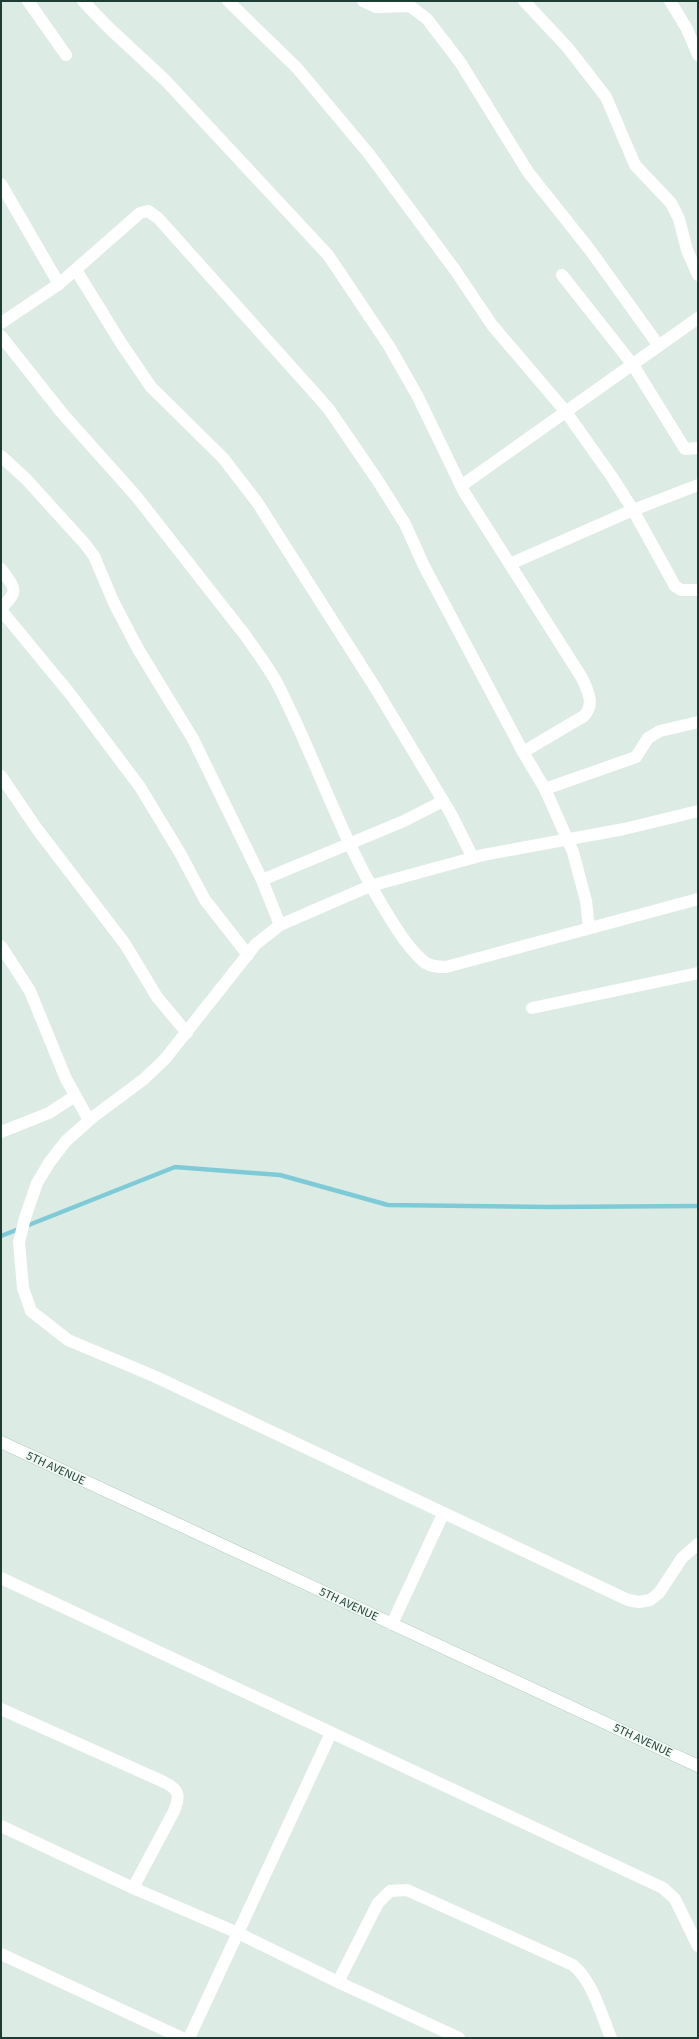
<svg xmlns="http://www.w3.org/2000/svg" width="699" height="2039" font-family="'Source Sans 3',sans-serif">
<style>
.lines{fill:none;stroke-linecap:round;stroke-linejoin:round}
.stream{stroke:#7ecbd7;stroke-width:4.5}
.secondary-casing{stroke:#afccc1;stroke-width:13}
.street{stroke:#fff;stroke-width:12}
.secondary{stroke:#fff;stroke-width:12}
.labels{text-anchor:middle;stroke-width:3;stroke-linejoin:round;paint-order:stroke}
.street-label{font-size:12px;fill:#1d3c33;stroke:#eef7f2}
</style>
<rect width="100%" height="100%" fill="#ddebe5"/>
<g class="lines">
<polyline class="stream" points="1,1236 175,1167 280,1175 388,1205 549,1207 698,1206"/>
<defs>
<polyline id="secondary" points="1,1442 698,1766"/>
</defs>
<use href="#secondary" class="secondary-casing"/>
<g class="street">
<polyline points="28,1 66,55"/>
<path d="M83 1 108 27 166 81 328 255 389 346 418 397 464 492 582 678C588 691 595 704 584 716L523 752"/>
<polyline points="228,1 297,68 369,154 455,270 492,325 566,412 612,477 633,510 675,586 681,590 698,590"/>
<polyline points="363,1 376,7 410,6 427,19 460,62 528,172 590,250 659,346"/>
<polyline points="524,1 568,48 606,97 635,165 671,203 679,219 687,250 698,275"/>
<polyline points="670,1 687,29 698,55"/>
<polyline points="1,184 59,284"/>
<polyline points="76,270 121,343 151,387 223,458 257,502 376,689 451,814 473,858"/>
<polyline points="562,275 633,365 685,449 698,448"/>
<polyline points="1,323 59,284 140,213 148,211 158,218 328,408 378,481 405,524 424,566 523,752 545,789 573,852 586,901 589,928"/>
<path d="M1 336 62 413 136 496 245 635C257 653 271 670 280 689 316 760 341 837 382 905 393 923 405 944 421 959 427 966 436 967 446 967L698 899"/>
<polyline points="1,456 27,480 85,544 94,556 114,603 138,649 193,739 262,880 280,925"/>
<polyline points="461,486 698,318"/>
<polyline points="510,564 633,510 698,485"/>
<path d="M1 569C15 589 20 590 1 608"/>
<polyline points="1,610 71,695 140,787 180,853 205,900 248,955"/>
<polyline points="1,776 37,829 125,944 157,997 187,1033"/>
<polyline points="545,789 636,757 648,738 660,731 698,722"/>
<polyline points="698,811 624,829 483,855 370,886 280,925 256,944 165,1059 144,1079 93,1117 66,1141 49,1163 37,1183 25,1218 19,1242 23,1288 31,1311 68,1340 156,1377 628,1600 639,1602 650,1600 659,1593 682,1558 698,1544"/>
<polyline points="262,880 404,821 443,801"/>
<polyline points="1,946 30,991 66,1079 89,1120"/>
<polyline points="532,1008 698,973"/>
<polyline points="1,1132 49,1113 75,1096"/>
<polyline points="1,1578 663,1888 675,1899 698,1946"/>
<polyline points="392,1624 443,1514"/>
<path d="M1 1709 164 1782C180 1790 180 1796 174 1811L133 1888"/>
<polyline points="1,1826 133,1888 238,1933 338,1982 459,2038"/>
<polyline points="1,1954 182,2038"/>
<path d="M338 1982 378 1903 390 1891 407 1890 573 1965C593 1982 601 2014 611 2038"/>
<polyline points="189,2038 331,1733"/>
</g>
<use href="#secondary" class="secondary"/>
</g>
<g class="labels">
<g class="street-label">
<text transform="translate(56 1468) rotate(25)" y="4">5TH AVENUE</text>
<text transform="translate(349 1604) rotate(25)" y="4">5TH AVENUE</text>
<text transform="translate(643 1740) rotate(25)" y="4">5TH AVENUE</text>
</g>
</g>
<rect width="699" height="2039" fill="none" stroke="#1d3c33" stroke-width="4"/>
</svg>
